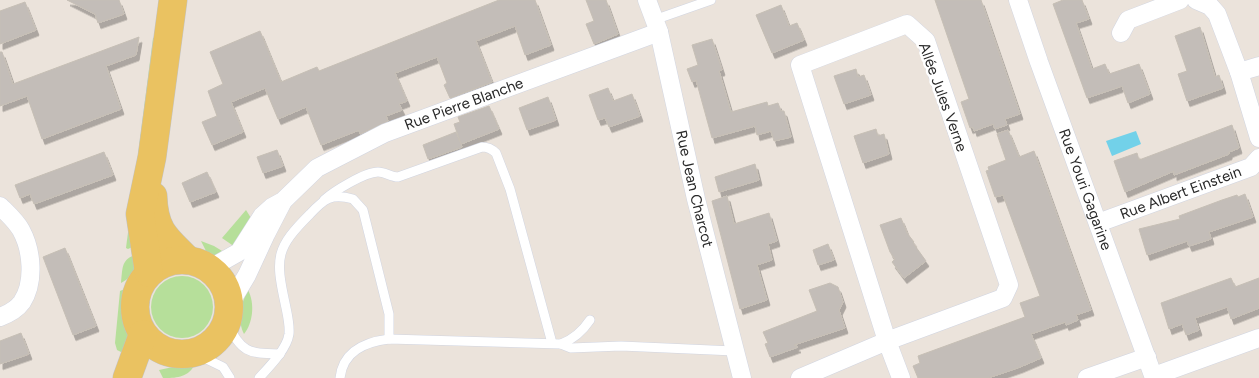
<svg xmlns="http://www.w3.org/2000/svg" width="1259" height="378" font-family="Figtree,sans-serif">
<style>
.green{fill:#b6df9a}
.water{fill:#72d1e9}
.building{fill:#c3bdb8;stroke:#c6bfb5;filter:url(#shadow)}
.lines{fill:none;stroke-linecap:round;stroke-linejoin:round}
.lane-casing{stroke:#d1d5e1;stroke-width:10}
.street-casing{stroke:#d1d5e1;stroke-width:19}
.primary-casing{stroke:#c3c3c3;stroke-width:29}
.lane{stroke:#fff;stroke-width:9}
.street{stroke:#fff;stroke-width:18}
.primary{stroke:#eac261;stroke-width:28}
.labels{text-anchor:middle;stroke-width:5;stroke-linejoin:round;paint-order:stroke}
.street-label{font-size:15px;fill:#292929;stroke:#fff}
</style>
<defs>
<filter id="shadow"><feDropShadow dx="3" dy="5.5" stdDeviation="0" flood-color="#0004"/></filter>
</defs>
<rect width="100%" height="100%" fill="#ebe3db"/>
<g class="green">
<polygon points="153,38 157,38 139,244 128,249 126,248"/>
<polygon points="246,210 251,218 235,247 222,238"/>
<polygon points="201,241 214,246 227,254 217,256 208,255"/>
<path d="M140 253C137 270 136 274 121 283 123 265 121 259 140 253Z"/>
<circle cx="182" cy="307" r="31"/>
<polygon points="127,288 122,307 129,336 125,354 117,350 115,343 120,291"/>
<path d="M248 290C255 303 253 323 244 334 237 321 241 303 248 290Z"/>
<path d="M194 366C187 378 175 378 163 378L159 370 173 367Z"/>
</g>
<polygon class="water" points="1136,131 1141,144 1112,156 1106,141"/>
<g class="building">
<polygon points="67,0 119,0 124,14 98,23 95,14"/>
<polygon points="499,0 535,0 551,45 525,55 515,26 476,41 492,82 450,98 444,85 447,83 437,57 395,73 407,101 399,104 402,110 386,116 388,121 360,134 359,130 321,145 306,107 278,119 265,88 231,102 243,132 212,145 202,122 217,116 208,91 223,84 210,52 260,31 281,82 317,67 319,71"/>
<polygon points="586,0 606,0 618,34 594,44 586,24 594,21"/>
<polygon points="935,0 981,0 1020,114 1005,119 1007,125 995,129 993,124 974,131 973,127 970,128 961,102 969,99"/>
<polygon points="1063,0 1082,0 1089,19 1076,23 1092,69 1105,64 1109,74 1139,64 1150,94 1128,103 1122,86 1087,98 1053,4"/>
<polygon points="25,2 36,30 0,44 0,11"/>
<polygon points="781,5 789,26 797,23 804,40 772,53 756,15"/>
<polygon points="1200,27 1215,77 1219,75 1223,88 1187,101 1178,74 1187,71 1175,36"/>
<polygon points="139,37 136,55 106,66 121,109 42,139 27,96 0,106 0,52 2,52 13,84"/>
<polygon points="712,39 722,70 719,71 731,112 767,102 768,106 778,103 781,111 784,111 791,137 774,141 771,131 757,135 755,126 712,138 696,80 692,82 687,69 698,65 692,45"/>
<polygon points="856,69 858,77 864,75 871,95 844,104 834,76"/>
<polygon points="608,88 613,101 632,94 640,116 609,127 605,118 598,120 589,95"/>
<polygon points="548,97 556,120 527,130 519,108"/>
<polygon points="489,106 499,129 461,144 454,124 460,122 458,117"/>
<polygon points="1232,125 1239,148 1229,152 1229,154 1174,175 1174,171 1125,192 1114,161 1137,153 1139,160"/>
<polygon points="876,129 878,136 884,134 889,154 863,163 854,136"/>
<polygon points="1008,130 1019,157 1034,151 1091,310 1076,315 1078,320 1066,325 1065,322 1031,334 1041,358 1020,367 988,378 918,378 913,366 920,363 918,356 1025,317 1020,303 1040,296 1003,195 995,197 986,171 989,170 988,167 1006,160 997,134"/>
<polygon points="456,132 462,147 428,159 423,145"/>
<polygon points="277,150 283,166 263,173 257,157"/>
<polygon points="104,152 113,175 34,204 30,194 20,198 15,185"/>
<polygon points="755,164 759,180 719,192 715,177"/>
<polygon points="207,172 216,192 190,202 182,183"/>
<polygon points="1245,194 1253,217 1209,232 1211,239 1189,246 1187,241 1147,255 1139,229 1180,219 1179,216 1222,200 1237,195 1238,197"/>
<polygon points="727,196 734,224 769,213 777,241 768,244 772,260 757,265 767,300 740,309 712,201"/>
<polygon points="901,218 907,233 914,242 913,243 926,261 904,278 892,262 895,259 890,252 880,225"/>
<polygon points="828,244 834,260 818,265 813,250"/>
<polygon points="65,248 96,326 73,335 43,257"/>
<polygon points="1231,278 1235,287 1259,278 1259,308 1231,319 1227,307 1195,318 1199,330 1186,335 1182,324 1169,329 1161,303"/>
<polygon points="830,283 838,287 843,302 839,310 845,328 794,345 798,347 770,357 765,344 768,343 763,332 817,311 809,290"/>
<polygon points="21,333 29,354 0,364 0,341"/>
</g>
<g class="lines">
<defs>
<g id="lane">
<polyline points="654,20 711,0"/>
<path d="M324 200C334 191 365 172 378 172 385 172 391 177 398 177L482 147C488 147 492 149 496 153L510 189 552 343"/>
<path d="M226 322C243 353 246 353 280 354"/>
<polyline points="561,344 571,348 621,346 734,351"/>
<polyline points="194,353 223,367 230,378"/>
<path d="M259 378C269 367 287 349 289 334 290 324 287 313 285 303 275 257 276 248 310 214 324 199 331 193 353 199L363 210 389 314V339"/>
<path d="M340 378C343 351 365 342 389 339L561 344C574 339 582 332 590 320"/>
</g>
<g id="street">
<path id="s1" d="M647 0 659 32 696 199 742 378"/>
<path id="s2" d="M1018 0 1039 62 1154 378"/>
<polyline points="1196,0 1210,6 1217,14 1239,72 1259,138"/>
<polyline points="1121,33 1128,20 1180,0"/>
<polyline points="1239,72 1259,66"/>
<path d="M0 206C7 213 16 221 21 230 32 250 35 282 22 302 17 309 8 314 0 317"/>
<path id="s3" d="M1098 223 1251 167 1259 158"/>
<path id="s4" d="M209 269 239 252 262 216 272 207 283 201 317 168 385 133 659 32"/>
<polyline points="229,305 247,275 266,234 282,203"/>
<polyline points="1154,376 1259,338"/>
<polyline points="800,378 887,341 1003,298 1009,285 926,41 907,24 800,65 887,341 901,378"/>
<polyline points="1087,378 1147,357"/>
</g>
<g id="primary">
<path d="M153 196C154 230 165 238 188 260"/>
<circle cx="182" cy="307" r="47"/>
<polyline points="149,273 140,214 152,157 173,0"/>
<polyline points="127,378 143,334"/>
</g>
</defs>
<use href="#lane" class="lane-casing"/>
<use href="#street" class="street-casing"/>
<use href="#primary" class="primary-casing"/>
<use href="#lane" class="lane"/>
<use href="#street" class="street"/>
<use href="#primary" class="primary"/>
</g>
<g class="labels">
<g class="street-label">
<text transform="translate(943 97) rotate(70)" y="5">Allée Jules Verne</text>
<text dy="5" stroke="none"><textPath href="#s4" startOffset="311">Rue Pierre Blanche</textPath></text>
<text dy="5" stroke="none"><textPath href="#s1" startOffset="195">Rue Jean Charcot</textPath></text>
<text dy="5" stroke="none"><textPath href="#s2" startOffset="201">Rue Youri Gagarine</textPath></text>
<text dy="5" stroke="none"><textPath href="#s3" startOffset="88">Rue Albert Einstein</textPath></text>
</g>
</g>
</svg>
